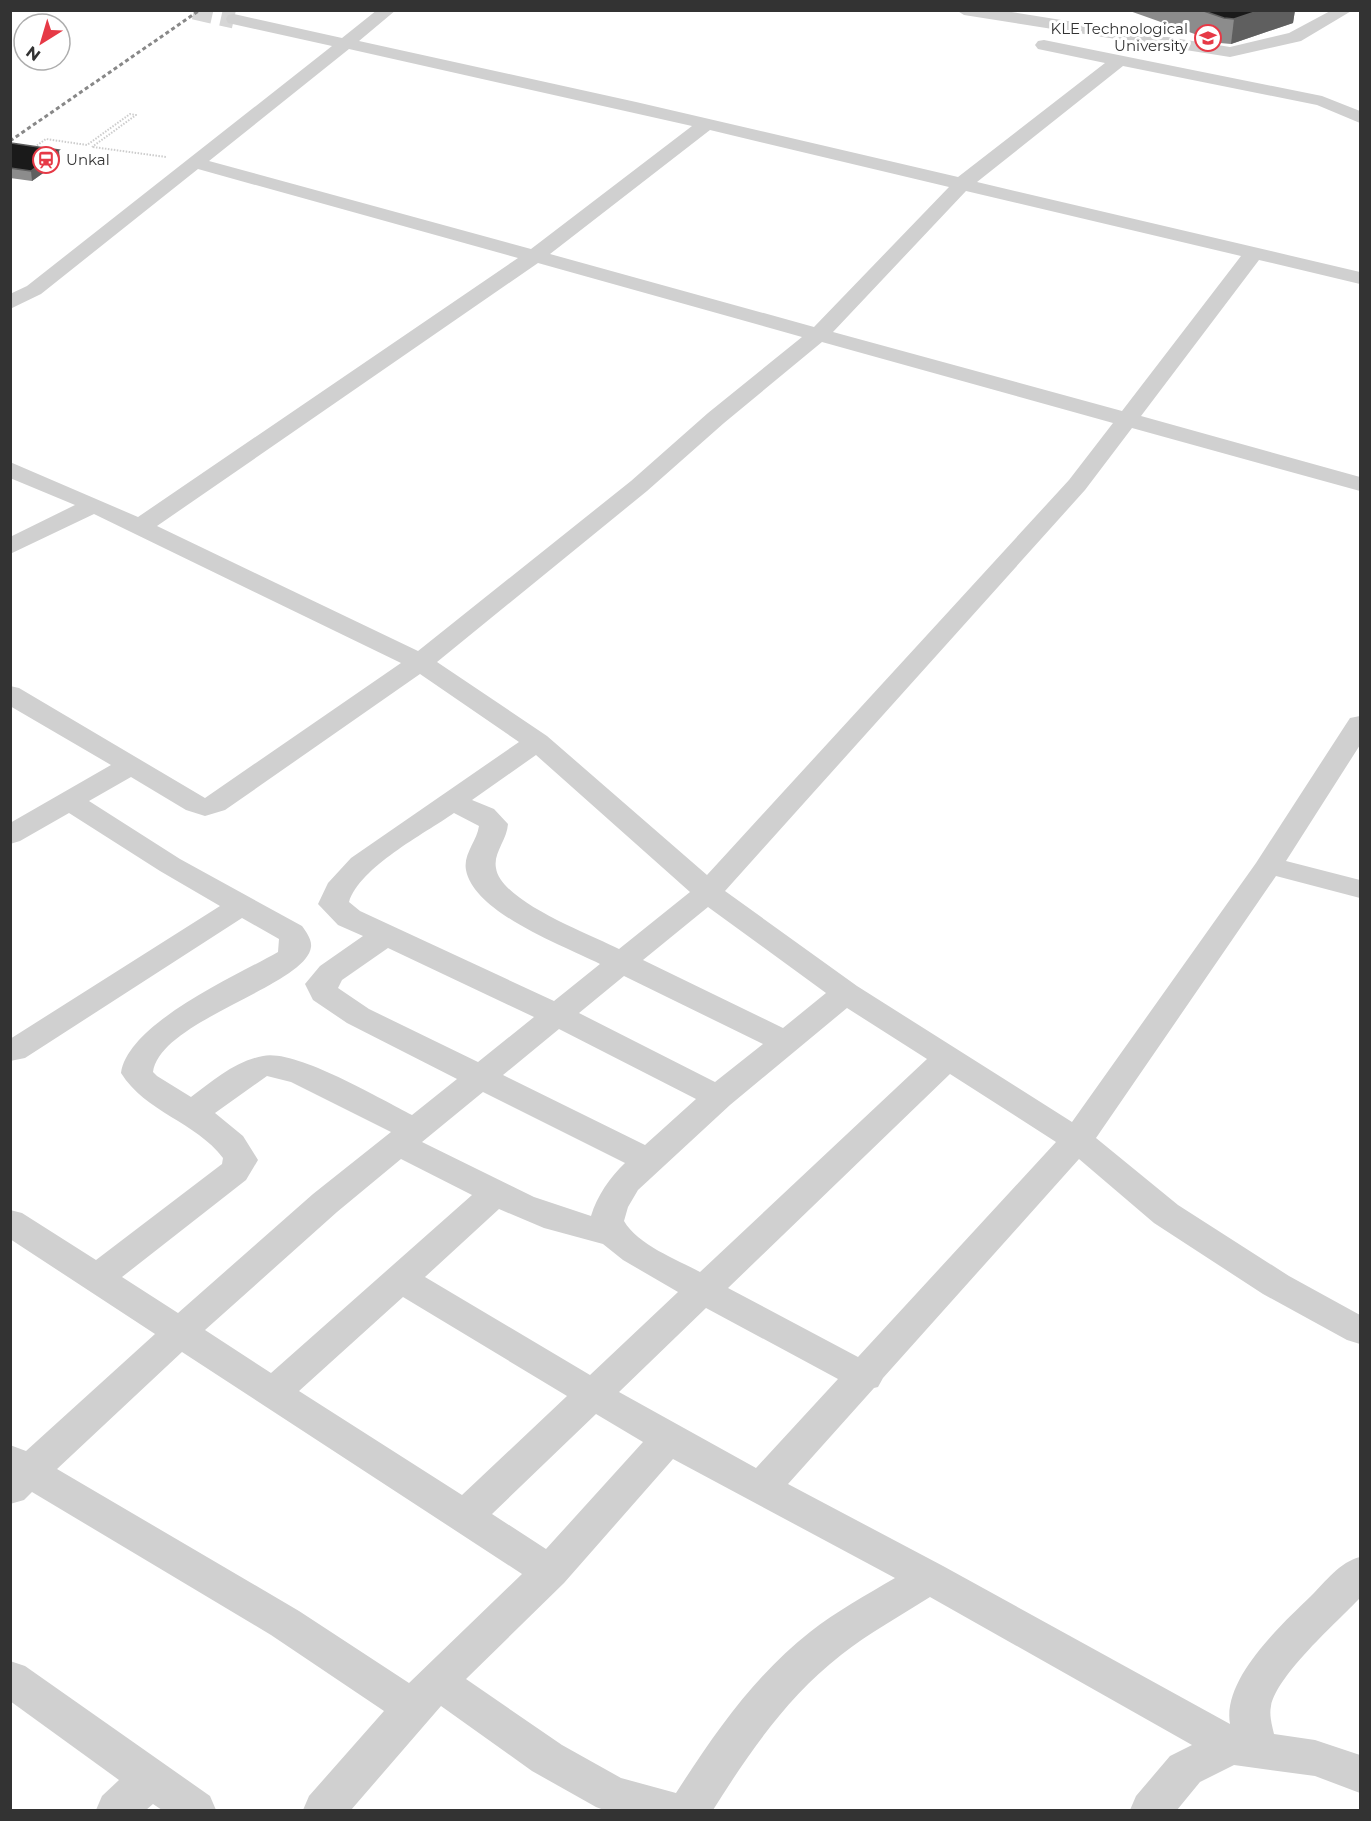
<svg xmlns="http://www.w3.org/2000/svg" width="1371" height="1821" font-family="Montserrat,sans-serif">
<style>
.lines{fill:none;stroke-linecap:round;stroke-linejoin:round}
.minor-tunnel{stroke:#d6d6d6;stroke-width:19;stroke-dasharray:19 9;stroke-linecap:butt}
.path{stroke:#cdcdcd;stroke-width:2;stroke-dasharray:1.5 1.5;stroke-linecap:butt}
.minor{fill:#d0d0d0;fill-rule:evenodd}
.rail{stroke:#888;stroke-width:3;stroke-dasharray:4 3;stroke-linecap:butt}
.wall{fill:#8c8c8c}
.shaded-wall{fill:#5f5f5f}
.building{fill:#1a1a1a;stroke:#5f5f5f;stroke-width:1.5}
.labels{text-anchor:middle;stroke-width:6;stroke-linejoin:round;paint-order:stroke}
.far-poi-label{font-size:15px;fill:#333;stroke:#fff;text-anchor:end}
</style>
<rect width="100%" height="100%" fill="#fff"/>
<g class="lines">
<polyline class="minor-tunnel" points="194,10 234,19"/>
<g class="path">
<polyline points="93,147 166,157"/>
<polyline points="32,149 46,139 87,145 130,114 136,115 92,147"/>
</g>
<g class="minor">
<path d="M377 10H396L359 41 636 102 958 177 1105 63 1038 49 1035 45 1038 41 1044 40 1322 96 1360 111V123L1317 105 1123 66 977 182 1360 272V284L1259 260 1141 416 1360 477V491L1132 428 1085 490 725 891 857 986 1072 1122 1256 863 1350 718 1360 716V745L1286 861 1360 880V898L1276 876 1096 1138 1178 1205 1289 1276 1360 1315V1344L1347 1340 1263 1294 1154 1223 1079 1159 883 1378 878 1387 874 1388 788 1484 943 1566 1230 1724C1222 1679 1281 1625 1311 1596 1326 1581 1340 1562 1360 1557V1598C1337 1622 1277 1675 1271 1706 1269 1715 1272 1725 1274 1734L1315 1740 1360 1755V1793L1315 1776 1234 1765 1200 1782 1177 1810H1130L1136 1796 1170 1756 1192 1745 930 1597C900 1616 869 1633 841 1655 787 1697 749 1753 713 1810H604L596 1807 532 1771 441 1706 351 1810H303L309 1796 384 1711 271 1635 32 1492 24 1500 10 1504V1445L26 1451 155 1334 10 1239V1210L22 1213 96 1260 222 1164 223 1158C196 1122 145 1112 121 1073 128 1023 236 976 278 952L279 939 242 918 25 1058 10 1061V1039L220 906 160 871 69 813 20 841 10 844V823L111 765 10 706V686L19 688 205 798 401 663 94 514 10 554V537L75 505 10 478V462L138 517 518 258 198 169 41 294 10 309V294L27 286 332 46 228 23 226 19 228 15 234 14 342 38ZM349 49 692 126 531 249 209 161ZM710 130 949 187 814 327 550 254ZM966 191 1241 256 1122 411 833 332ZM538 263 802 337 708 413 631 481 418 651 157 526ZM822 342 1113 423 1069 480 707 875 547 736 437 662 647 491 724 423ZM420 674 519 742 351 858 328 883 318 904 338 925 363 936 320 966 305 984 313 1000 347 1023 457 1079 412 1115C380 1099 296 1049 263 1056 235 1061 213 1081 191 1097L157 1076 153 1072C160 1020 306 986 311 947 312 939 306 932 302 926L180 859 89 801 131 777 186 810 205 816 225 810ZM536 755 690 892 619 949C591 935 500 901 496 868 493 853 507 840 508 824L494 809 472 800ZM454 813 479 826C477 841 463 854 466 870 474 913 564 946 600 964L554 1001 360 911 349 902C360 867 424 834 454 813ZM708 907 826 993 783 1028 643 960ZM388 948 534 1017 478 1062 369 1009 338 988 342 980ZM624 976 763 1044 715 1082 579 1013ZM847 1008 927 1059 700 1272C676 1259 638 1245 624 1221L628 1207 638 1190 730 1105ZM559 1029 696 1099 645 1145 503 1075ZM950 1074 1056 1142 858 1357 728 1288ZM267 1076 291 1082 391 1132 313 1194 178 1313 122 1277 246 1180 258 1160 243 1136 215 1113ZM483 1092 625 1163C610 1177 597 1196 591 1216L534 1197 422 1142ZM401 1159 472 1195 271 1373 205 1330 337 1212ZM499 1209 544 1228 603 1244 623 1260 678 1292 590 1375 425 1277ZM403 1297 567 1396 462 1495 299 1391ZM706 1308 838 1379 756 1468 619 1392ZM182 1352 522 1574 409 1683 299 1611 57 1469ZM596 1414 643 1442 546 1549 492 1514ZM673 1459 895 1578C866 1595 837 1611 810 1632 754 1676 714 1734 676 1793L621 1778 562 1745 466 1679 564 1583Z"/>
<polygon points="956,10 999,10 1230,47 1289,33 1332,10 1353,10 1301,41 1230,57 964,15"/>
<polygon points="10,1661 25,1666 210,1796 216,1810 162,1810 153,1804 146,1810 96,1810 102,1796 119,1780 10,1701"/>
</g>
<polyline class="rail" points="10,141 200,10"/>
</g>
<g class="wall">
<polygon points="1127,10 1295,10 1293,23 1231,44 1220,43"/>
<polygon points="11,143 60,161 32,181 10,178"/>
</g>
<g class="shaded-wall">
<polygon points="1261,10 1295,10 1293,23 1231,44 1234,19"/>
<polygon points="59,150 60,161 32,181 31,171"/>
</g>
<g class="building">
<polygon points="1201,10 1261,10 1234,19 1224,18"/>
<polygon points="11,143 59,150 31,171 10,168"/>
</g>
<defs>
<symbol id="university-ring" viewBox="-11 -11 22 22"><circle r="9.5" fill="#fff" stroke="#e63946" stroke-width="1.5"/><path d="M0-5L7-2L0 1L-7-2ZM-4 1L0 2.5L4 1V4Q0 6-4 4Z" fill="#e63946"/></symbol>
<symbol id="station-ring" viewBox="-11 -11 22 22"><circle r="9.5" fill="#fff" stroke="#e63946" stroke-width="1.5"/><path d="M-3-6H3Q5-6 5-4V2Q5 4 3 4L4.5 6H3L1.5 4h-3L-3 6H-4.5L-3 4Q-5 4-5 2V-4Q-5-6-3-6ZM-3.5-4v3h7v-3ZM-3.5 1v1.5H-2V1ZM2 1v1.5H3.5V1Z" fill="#e63946"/></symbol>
</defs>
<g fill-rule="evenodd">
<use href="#university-ring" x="1193" y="23" width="30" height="30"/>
<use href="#station-ring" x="31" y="145" width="30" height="30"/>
</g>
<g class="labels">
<g class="far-poi-label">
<text x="1188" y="34">KLE Technological<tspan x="1188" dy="17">University</tspan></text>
<text x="66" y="165" text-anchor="start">Unkal</text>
</g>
</g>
<rect width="1371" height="1821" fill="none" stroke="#333333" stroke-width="24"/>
<g transform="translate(42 42) rotate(217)"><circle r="28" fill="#ffffff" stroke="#adadad" stroke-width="1.5"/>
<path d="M0-4.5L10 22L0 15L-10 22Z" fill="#e63946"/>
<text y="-9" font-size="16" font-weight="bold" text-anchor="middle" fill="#333333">N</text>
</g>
</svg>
